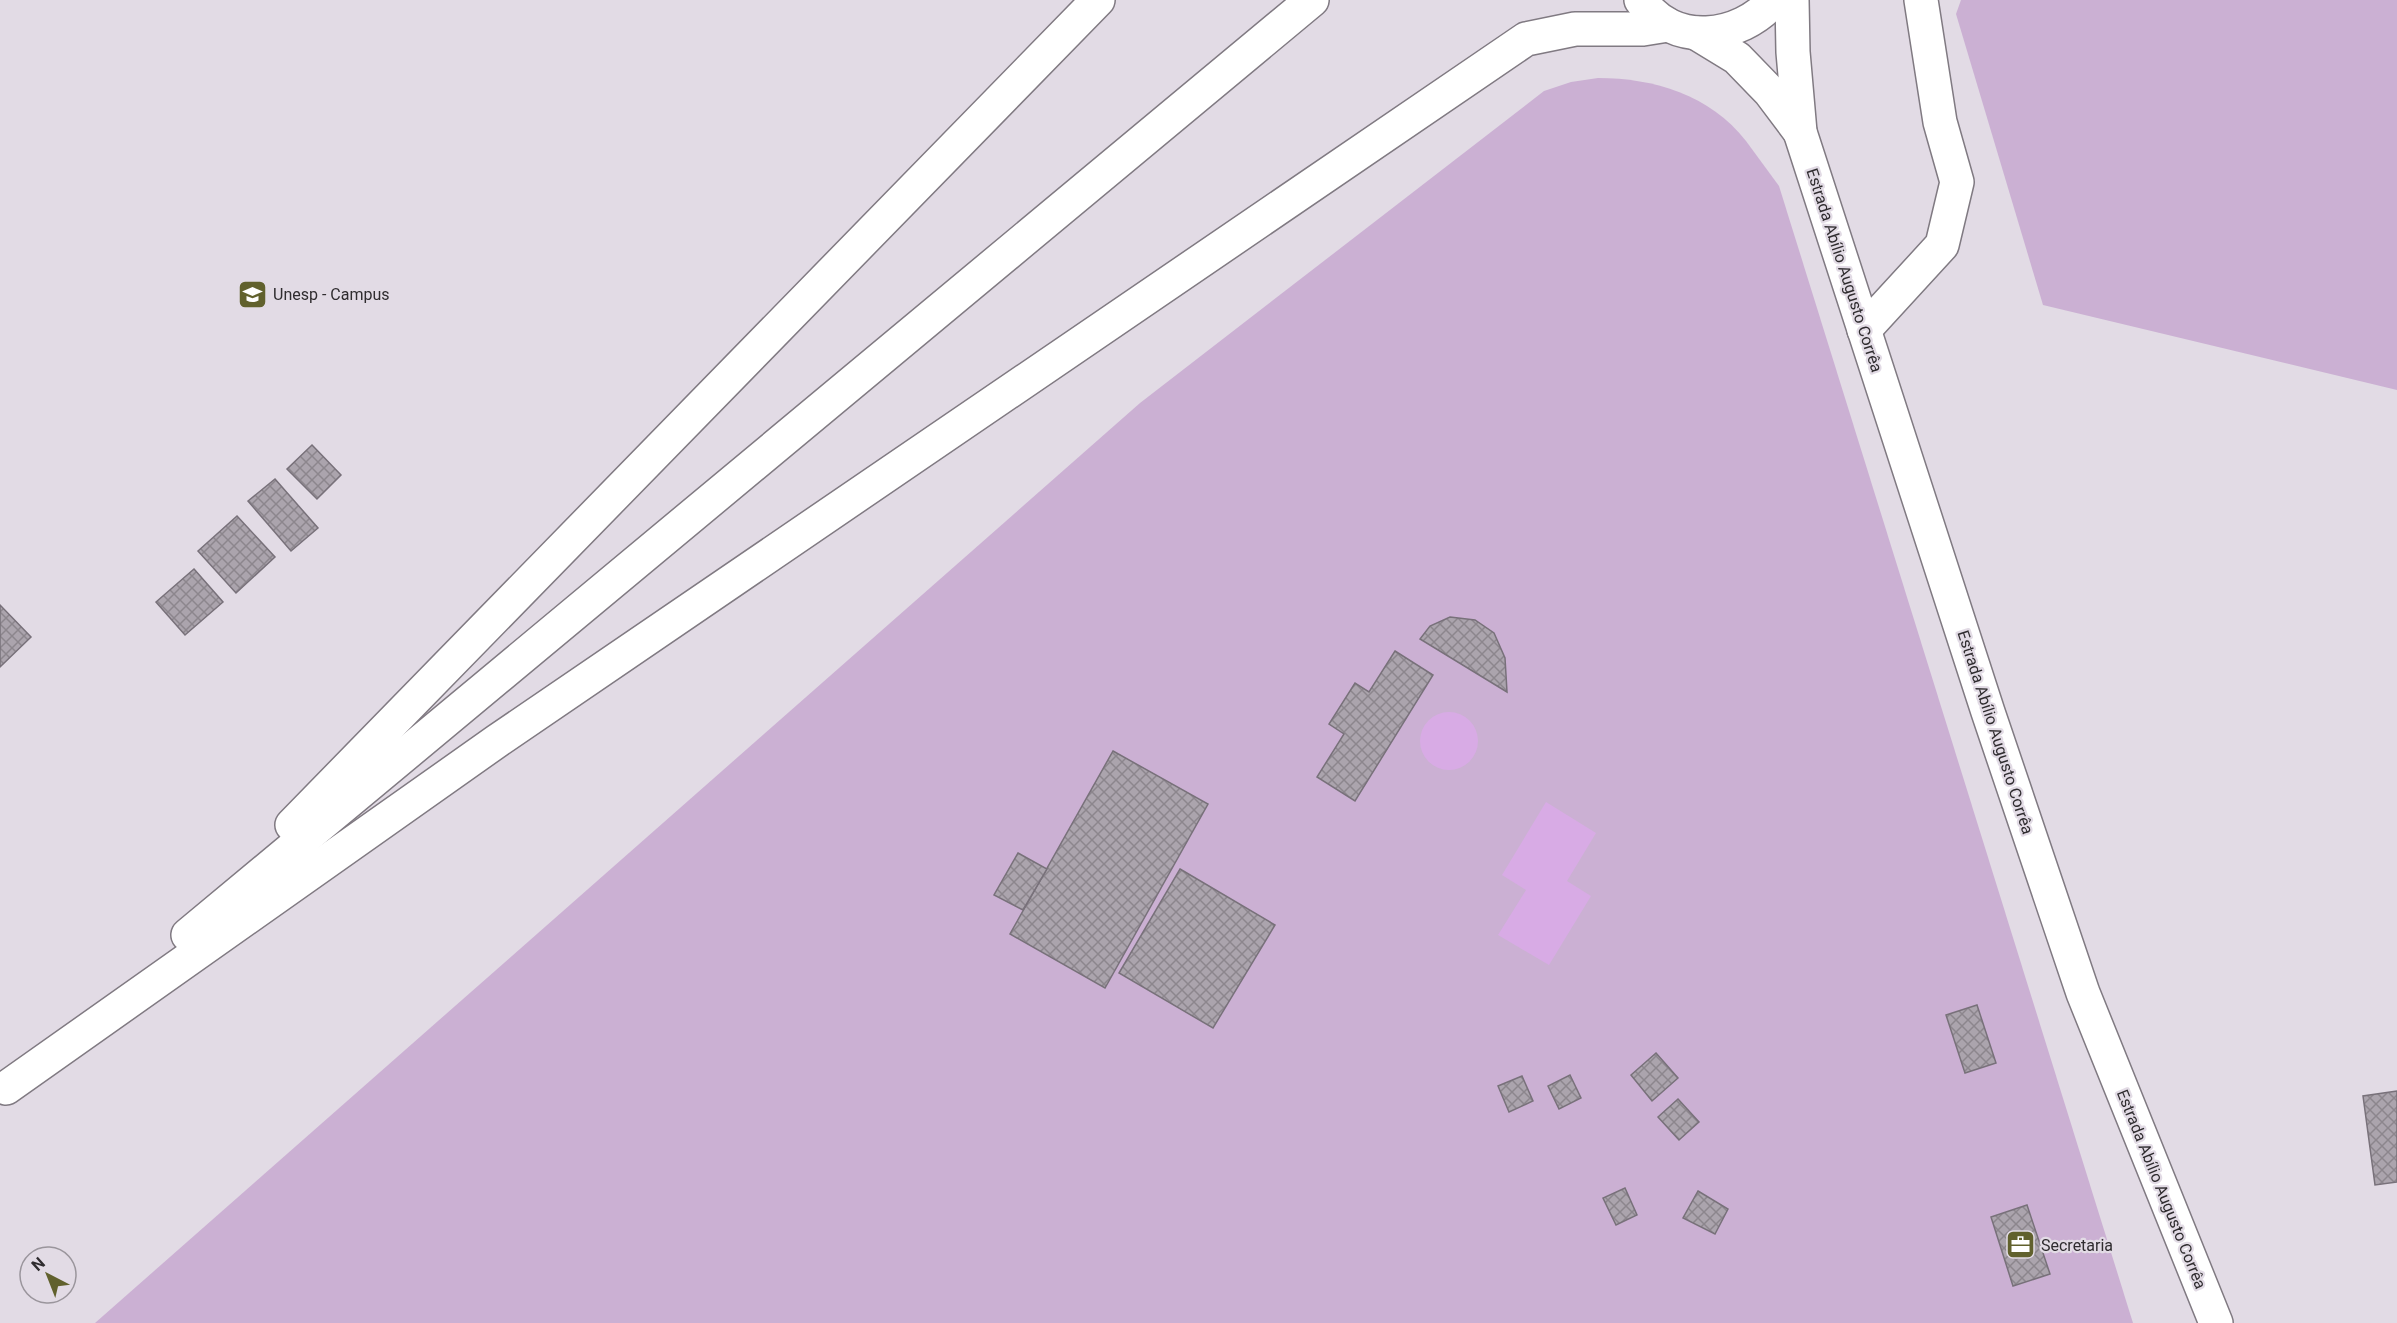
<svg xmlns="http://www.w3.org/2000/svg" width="2397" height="1323" font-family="Roboto,sans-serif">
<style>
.green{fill:#cbb0d3}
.water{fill:#d8abe5}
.building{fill:url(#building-cross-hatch);stroke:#78717a;stroke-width:1.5}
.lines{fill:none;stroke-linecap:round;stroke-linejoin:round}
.minor-casing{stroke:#807a82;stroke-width:36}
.major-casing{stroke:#807a82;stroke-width:36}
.highway-casing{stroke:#807a82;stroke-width:36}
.minor{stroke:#fff;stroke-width:33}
.major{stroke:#fff;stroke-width:33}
.highway{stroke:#fff;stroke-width:33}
.labels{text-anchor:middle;stroke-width:4.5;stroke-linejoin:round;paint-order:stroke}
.street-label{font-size:16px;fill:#2f2c2f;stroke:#e2dbe5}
.poi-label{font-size:16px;fill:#2f2c2f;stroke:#e2dbe5;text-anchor:start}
</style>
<defs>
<pattern id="building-cross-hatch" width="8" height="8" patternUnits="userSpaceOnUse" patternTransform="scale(1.5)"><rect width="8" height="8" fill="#aba4ad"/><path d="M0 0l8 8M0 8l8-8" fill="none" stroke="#8c868d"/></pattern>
</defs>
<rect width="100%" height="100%" fill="#e2dbe5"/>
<g class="green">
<polygon points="1961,0 2397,0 2397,390 2043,305 1956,14"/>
<path d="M1598 78C1654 78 1710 95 1746 141 1757 156 1768 171 1779 186L2133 1323H95L1140 403 1544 91 1571 82Z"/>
</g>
<g class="water">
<circle cx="1449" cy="741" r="29"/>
<polygon points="1546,802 1596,833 1567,881 1591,896 1549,965 1498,935 1526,890 1502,875"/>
</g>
<g class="building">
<polygon points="312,445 341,475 317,499 287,469"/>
<polygon points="275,479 318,528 291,551 248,501"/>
<polygon points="237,516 275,557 236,593 198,551"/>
<polygon points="194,569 223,602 185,635 156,602"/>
<polygon points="0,605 31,637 0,667"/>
<polygon points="1450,617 1475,620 1494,633 1505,658 1507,692 1420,639 1430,626"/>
<polygon points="1395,651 1433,675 1355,801 1317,777 1344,734 1329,724 1355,683 1369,692"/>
<polygon points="1113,751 1208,804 1105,988 1010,934"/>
<polygon points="1018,853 1047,869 1023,910 994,895"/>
<polygon points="1180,869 1275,925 1213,1028 1119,973"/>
<polygon points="1977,1005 1996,1063 1965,1073 1946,1015"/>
<polygon points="1656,1053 1678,1078 1652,1101 1631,1075"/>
<polygon points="1570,1075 1581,1098 1559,1109 1548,1086"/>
<polygon points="1522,1076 1533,1101 1509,1112 1498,1086"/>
<polygon points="2397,1091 2397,1182 2375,1185 2363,1096"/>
<polygon points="1678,1099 1699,1122 1679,1140 1658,1117"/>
<polygon points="1625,1188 1637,1215 1616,1225 1603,1198"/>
<polygon points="1698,1191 1728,1209 1715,1234 1683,1218"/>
<polygon points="2027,1205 2050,1274 2013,1286 1991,1217"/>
</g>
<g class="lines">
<defs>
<polyline id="minor" points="1864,330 1942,245 1957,182 1940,122 1921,0"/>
<g id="major">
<path d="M1641 0C1672 48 1740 40 1774 0"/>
<polyline points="1792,0 1793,52 1800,132 1988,712 2083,993 2216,1323"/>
<polyline points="1696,33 1737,58 1770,92 1800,132"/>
</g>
<g id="highway">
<polyline points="292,825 1098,0"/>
<polyline points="188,935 1312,0"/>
<polyline points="6,1088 497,741 1526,39 1575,29 1643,29 1668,25"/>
</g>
</defs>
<use href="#minor" class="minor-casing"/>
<use href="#major" class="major-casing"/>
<use href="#highway" class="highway-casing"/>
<use href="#minor" class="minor"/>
<use href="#major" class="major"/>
<use href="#highway" class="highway"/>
</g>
<defs>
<symbol id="university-square" viewBox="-11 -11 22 22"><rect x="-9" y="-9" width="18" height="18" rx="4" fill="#61612d" stroke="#e2dbe5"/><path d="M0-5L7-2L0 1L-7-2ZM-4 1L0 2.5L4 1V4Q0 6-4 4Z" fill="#fff"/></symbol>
<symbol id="office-square" viewBox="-11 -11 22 22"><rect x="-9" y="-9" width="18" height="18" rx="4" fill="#61612d" stroke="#e2dbe5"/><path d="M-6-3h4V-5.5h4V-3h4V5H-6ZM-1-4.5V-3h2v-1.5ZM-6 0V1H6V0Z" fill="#fff"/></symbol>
</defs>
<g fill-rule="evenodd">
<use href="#university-square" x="236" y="278" width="33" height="33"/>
<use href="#office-square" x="2004" y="1228" width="33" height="33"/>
</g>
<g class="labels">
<g class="street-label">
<text transform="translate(1845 270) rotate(72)" y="6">Estrada Abílio Augusto Corrêa</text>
<text transform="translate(1996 732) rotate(72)" y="6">Estrada Abílio Augusto Corrêa</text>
<text transform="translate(2162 1189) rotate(68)" y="6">Estrada Abílio Augusto Corrêa</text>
</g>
<g class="poi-label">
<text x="273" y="300">Unesp - Campus</text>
<text x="2041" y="1251">Secretaria</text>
</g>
</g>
<g transform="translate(48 1275) rotate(318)"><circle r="28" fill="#e2dbe5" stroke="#9a959c" stroke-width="1.5"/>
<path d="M0-4.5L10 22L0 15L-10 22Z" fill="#61612d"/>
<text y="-9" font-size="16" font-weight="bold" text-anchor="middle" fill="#2f2c2f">N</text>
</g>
</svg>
